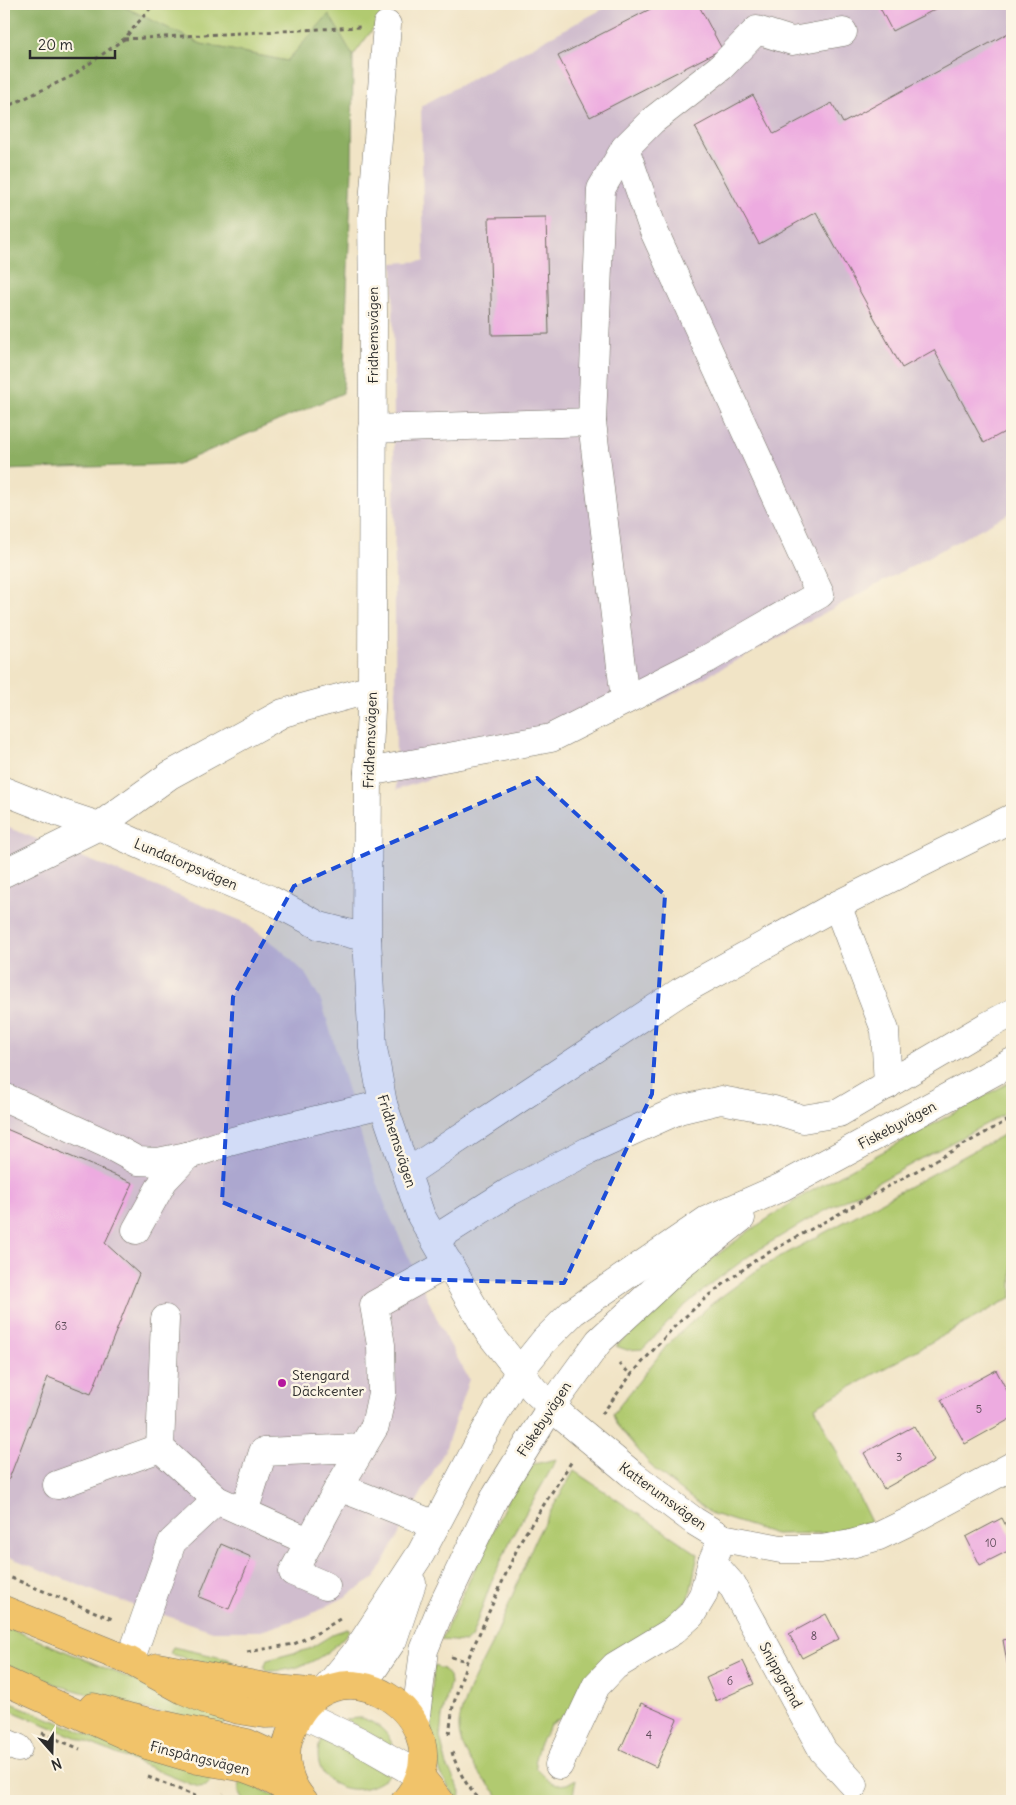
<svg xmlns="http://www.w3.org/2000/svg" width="1016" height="1805" font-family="Delius,sans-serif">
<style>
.industrial{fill:#d0bdce}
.green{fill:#b1ca70;stroke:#6e7a4e}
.forest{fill:#8cae62;stroke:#5c6c46}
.building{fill:#edabe0}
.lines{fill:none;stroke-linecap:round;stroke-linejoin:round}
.minor-casing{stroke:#706c61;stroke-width:29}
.major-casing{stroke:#706c61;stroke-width:29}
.path{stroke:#706c61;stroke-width:3;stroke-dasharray:4 4;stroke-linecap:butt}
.minor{stroke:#fff;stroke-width:28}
.major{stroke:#f1c36a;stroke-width:28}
.marked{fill:#1d4ed8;fill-opacity:0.2;stroke:#1d4ed8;stroke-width:4;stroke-dasharray:10 6;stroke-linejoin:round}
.poi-dot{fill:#b5179e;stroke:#fcf5e5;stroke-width:2}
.labels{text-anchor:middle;stroke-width:5;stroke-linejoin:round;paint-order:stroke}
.number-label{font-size:11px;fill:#5c4b58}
.street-label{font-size:14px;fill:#2b2b2b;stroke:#fcf5e5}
.poi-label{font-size:14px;fill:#2b2b2b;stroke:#fcf5e5;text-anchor:start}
</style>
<rect width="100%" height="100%" fill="#fcf5e5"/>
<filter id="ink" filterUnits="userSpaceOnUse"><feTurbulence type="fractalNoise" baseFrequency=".02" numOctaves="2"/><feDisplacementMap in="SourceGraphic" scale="10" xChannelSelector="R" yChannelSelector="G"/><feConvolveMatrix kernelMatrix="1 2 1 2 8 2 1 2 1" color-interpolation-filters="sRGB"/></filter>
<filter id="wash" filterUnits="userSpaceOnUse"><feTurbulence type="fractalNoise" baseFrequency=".0096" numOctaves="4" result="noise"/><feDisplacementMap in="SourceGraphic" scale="20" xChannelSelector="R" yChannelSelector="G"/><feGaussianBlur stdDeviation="1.12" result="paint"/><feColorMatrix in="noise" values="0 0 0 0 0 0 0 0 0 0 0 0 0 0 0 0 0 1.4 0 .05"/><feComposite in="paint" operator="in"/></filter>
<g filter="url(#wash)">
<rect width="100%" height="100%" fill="#f1e4c6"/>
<g class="industrial">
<polygon points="612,4 1012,4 1012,512 657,703 396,790 393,263 424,261 421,106"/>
<polygon points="4,826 242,921 278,947 305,973 322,1003 365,1149 387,1210 444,1334 469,1379 445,1450 375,1578 345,1597 307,1616 261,1631 213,1631 109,1597 4,1555"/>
</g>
<g class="green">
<polygon points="118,4 384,4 378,22 353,56 329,15 287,61 201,44"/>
<polygon points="1012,1081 1012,1110 808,1220 756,1251 715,1281 682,1308 643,1349 627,1350 616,1346 692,1274 749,1231 804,1195"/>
<polygon points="1012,1130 1012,1297 815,1407 871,1522 826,1533 775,1534 710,1513 655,1470 616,1424 613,1414 668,1344 710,1305 760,1268"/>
<polygon points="557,1459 513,1535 492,1580 471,1638 465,1642 441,1640 520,1474 534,1464"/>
<path d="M574 1471 698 1554 689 1598 574 1709 550 1725 539 1745 535 1759 537 1769 549 1781 557 1785 567 1784 576 1779 572 1801H504C486 1783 457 1752 459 1724 462 1697 485 1658 497 1633 511 1601 522 1569 536 1538 547 1515 562 1493 574 1471Z"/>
<polygon points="4,1626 226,1718 224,1726 135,1707 60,1686 4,1663"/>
<path d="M347 1629 350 1630C328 1657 301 1672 266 1671L264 1667 267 1660 309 1649 335 1633Z"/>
<polygon points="173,1647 228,1659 233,1663 233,1666 203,1662 170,1654"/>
<path d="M434 1666 443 1669 449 1676 450 1683 442 1717 440 1737 447 1766 461 1792 460 1801C424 1766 430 1711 434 1666Z"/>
<polygon points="4,1700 117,1746 213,1774 213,1779 206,1786 199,1787 190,1784 4,1708"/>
<path d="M361 1718C377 1723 389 1731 393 1748L345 1719Z"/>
<path d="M321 1739 389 1775C359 1805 305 1785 321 1739Z"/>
<path d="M242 1779 284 1801H244C237 1794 238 1788 242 1779Z"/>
</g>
<polygon class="forest" points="4,4 118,4 201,44 287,61 329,14 353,56 352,168 343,393 178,464 4,470"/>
<g id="blocks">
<g class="building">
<polygon points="660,4 698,4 722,49 590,117 558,56"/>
<polygon points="878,4 946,4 892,31"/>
<polygon points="1012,31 1012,428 984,443 934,350 902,368 816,212 759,244 695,127 753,95 774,134 832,103 843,123"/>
<polygon points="546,217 549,334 492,335 489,218"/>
<polygon points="4,1128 133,1183 105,1243 139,1274 91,1394 48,1377 4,1492"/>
<polygon points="996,1370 1012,1400 1012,1418 965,1444 941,1400"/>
<polygon points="914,1426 934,1461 884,1489 864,1453"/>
<polygon points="1002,1518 1012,1538 1012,1549 980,1565 966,1537"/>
<polygon points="221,1544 251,1557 229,1609 199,1597"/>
<polygon points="826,1614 839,1639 802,1658 789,1634"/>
<polygon points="1012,1638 1012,1678 1010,1678 1003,1640"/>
<polygon points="743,1661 754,1684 716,1701 706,1678"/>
<polygon points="641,1703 677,1719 656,1767 620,1750"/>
</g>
</g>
</g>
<g filter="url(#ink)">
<use href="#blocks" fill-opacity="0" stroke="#706c61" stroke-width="1"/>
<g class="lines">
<defs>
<g id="minor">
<polyline points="387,25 372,216 373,312 372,689 368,772 367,938 373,1048 383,1104 421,1216 487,1330 534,1390 564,1418 633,1475 694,1521 722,1538 781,1549 821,1549 851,1544 879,1536 908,1522 1012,1466"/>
<polyline points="592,422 601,189 625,148"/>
<polyline points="372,429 592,422 625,700"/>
<polyline points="368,772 551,738 707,659 820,594 653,229 625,148 652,121 721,67 757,30 792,41 843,32"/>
<polyline points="4,791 57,812 99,826 152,850 269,899 320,926 367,938"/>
<polyline points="4,873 99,826 170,775 283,713 372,689"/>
<polyline points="837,905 885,1030 888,1085"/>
<polyline points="4,1097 105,1143 138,1161 158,1162 187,1156 229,1142 282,1128 383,1104"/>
<polyline points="407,1173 680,992 837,905 1012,818"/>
<polyline points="136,1230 164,1180 187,1156"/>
<polyline points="435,1239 509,1192 588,1151 679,1110 721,1100 774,1110 803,1119 839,1113 987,1026 1012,1013"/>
<polyline points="165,1319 160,1448 217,1500"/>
<polyline points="57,1485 160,1448"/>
<polyline points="339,1487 436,1525"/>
<polyline points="244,1512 263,1452 362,1448"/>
<polyline points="712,1562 732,1585 823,1751 854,1785"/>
<polyline points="326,1586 293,1572 339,1487 375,1426 382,1393 381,1345 374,1305 449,1263"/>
<polyline points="130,1661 172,1542 217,1500 310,1542"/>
<polyline points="360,1685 374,1668 393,1640 412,1583"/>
<polyline points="325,1690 354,1655 421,1553 481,1439 519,1372 544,1341 573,1312 707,1220 782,1187 1012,1062"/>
<polyline points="300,1713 359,1741 420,1776"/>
<polyline points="415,1724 424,1650 439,1613 494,1499 551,1407 599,1341 680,1266 741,1218"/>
<polyline points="4,1742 18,1748"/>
<polyline points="559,1765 596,1686 615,1666 673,1631 691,1615 703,1595 712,1562 722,1538"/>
</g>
<g id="major">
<polyline points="4,1610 130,1661 183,1690 214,1703 239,1710 265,1714 300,1713"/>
<polyline points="158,1667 277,1689 320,1693"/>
<polyline points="4,1681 147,1745 198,1760 244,1768 260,1774 299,1795"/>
<polyline points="93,1707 132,1718 247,1743 286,1761"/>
<polyline points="420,1776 440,1801"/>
<path d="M304 1801C289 1785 282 1759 289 1737 327 1623 474 1721 405 1801"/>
</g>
</defs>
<use href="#minor" class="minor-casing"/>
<use href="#major" class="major-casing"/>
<g class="path">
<polyline points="124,39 360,27"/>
<polyline points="4,108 72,76 124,39 154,4"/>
<polyline points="619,1363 631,1375"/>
<polyline points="602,1414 631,1375 673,1328 709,1295 757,1259 1012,1118"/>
<polyline points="4,1575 115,1620"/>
<polyline points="247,1652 294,1644 319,1632 343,1617"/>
<polyline points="451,1657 467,1661"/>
<polyline points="42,1733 80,1749"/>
<polyline points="449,1734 453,1706 467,1661 521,1540 572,1461"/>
<path d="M452 1752C456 1767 470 1794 483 1801"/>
<polyline points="148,1777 208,1801"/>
<polyline points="223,1801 224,1793"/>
</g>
<use href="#minor" class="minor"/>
<use href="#major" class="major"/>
</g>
</g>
<path class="marked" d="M537 778 665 895 652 1094 564 1283 403 1279 222 1202 233 997 294 886Z"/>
<circle class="poi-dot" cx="282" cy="1383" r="5"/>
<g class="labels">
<g class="number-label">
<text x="61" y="1330">63</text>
<text x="979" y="1413">5</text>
<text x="899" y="1461">3</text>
<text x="991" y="1547">10</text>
<text x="814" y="1640">8</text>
<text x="730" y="1685">6</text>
<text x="649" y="1739">4</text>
</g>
<g class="street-label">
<text transform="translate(373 335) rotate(-90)" y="5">Fridhemsvägen</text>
<text transform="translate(370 740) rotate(-88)" y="5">Fridhemsvägen</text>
<text transform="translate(186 864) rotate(23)" y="5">Lundatorpsvägen</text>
<text transform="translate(897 1125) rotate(-28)" y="5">Fiskebyvägen</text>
<text transform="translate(397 1141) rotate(72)" y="5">Fridhemsvägen</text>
<text transform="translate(544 1419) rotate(-57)" y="5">Fiskebyvägen</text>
<text transform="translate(663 1496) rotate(36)" y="5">Katterumsvägen</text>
<text transform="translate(781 1675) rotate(61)" y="5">Snippgränd</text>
<text transform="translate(200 1758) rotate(14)" y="5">Finspångsvägen</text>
</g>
<g class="poi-label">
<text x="292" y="1380">Stengard<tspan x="292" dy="16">Däckcenter</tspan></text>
</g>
</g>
<rect width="1016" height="1805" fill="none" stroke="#fcf5e5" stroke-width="20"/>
<g transform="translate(52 1752) rotate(160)" stroke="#fcf5e5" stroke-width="4" paint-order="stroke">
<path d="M0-4L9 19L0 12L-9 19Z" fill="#2b2b2b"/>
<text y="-8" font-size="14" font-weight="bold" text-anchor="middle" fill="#2b2b2b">N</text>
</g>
<path d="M30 50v8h85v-8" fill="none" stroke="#2b2b2b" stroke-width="2.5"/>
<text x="38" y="50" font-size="15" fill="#2b2b2b" stroke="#fcf5e5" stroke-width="4" paint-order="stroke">20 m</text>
</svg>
